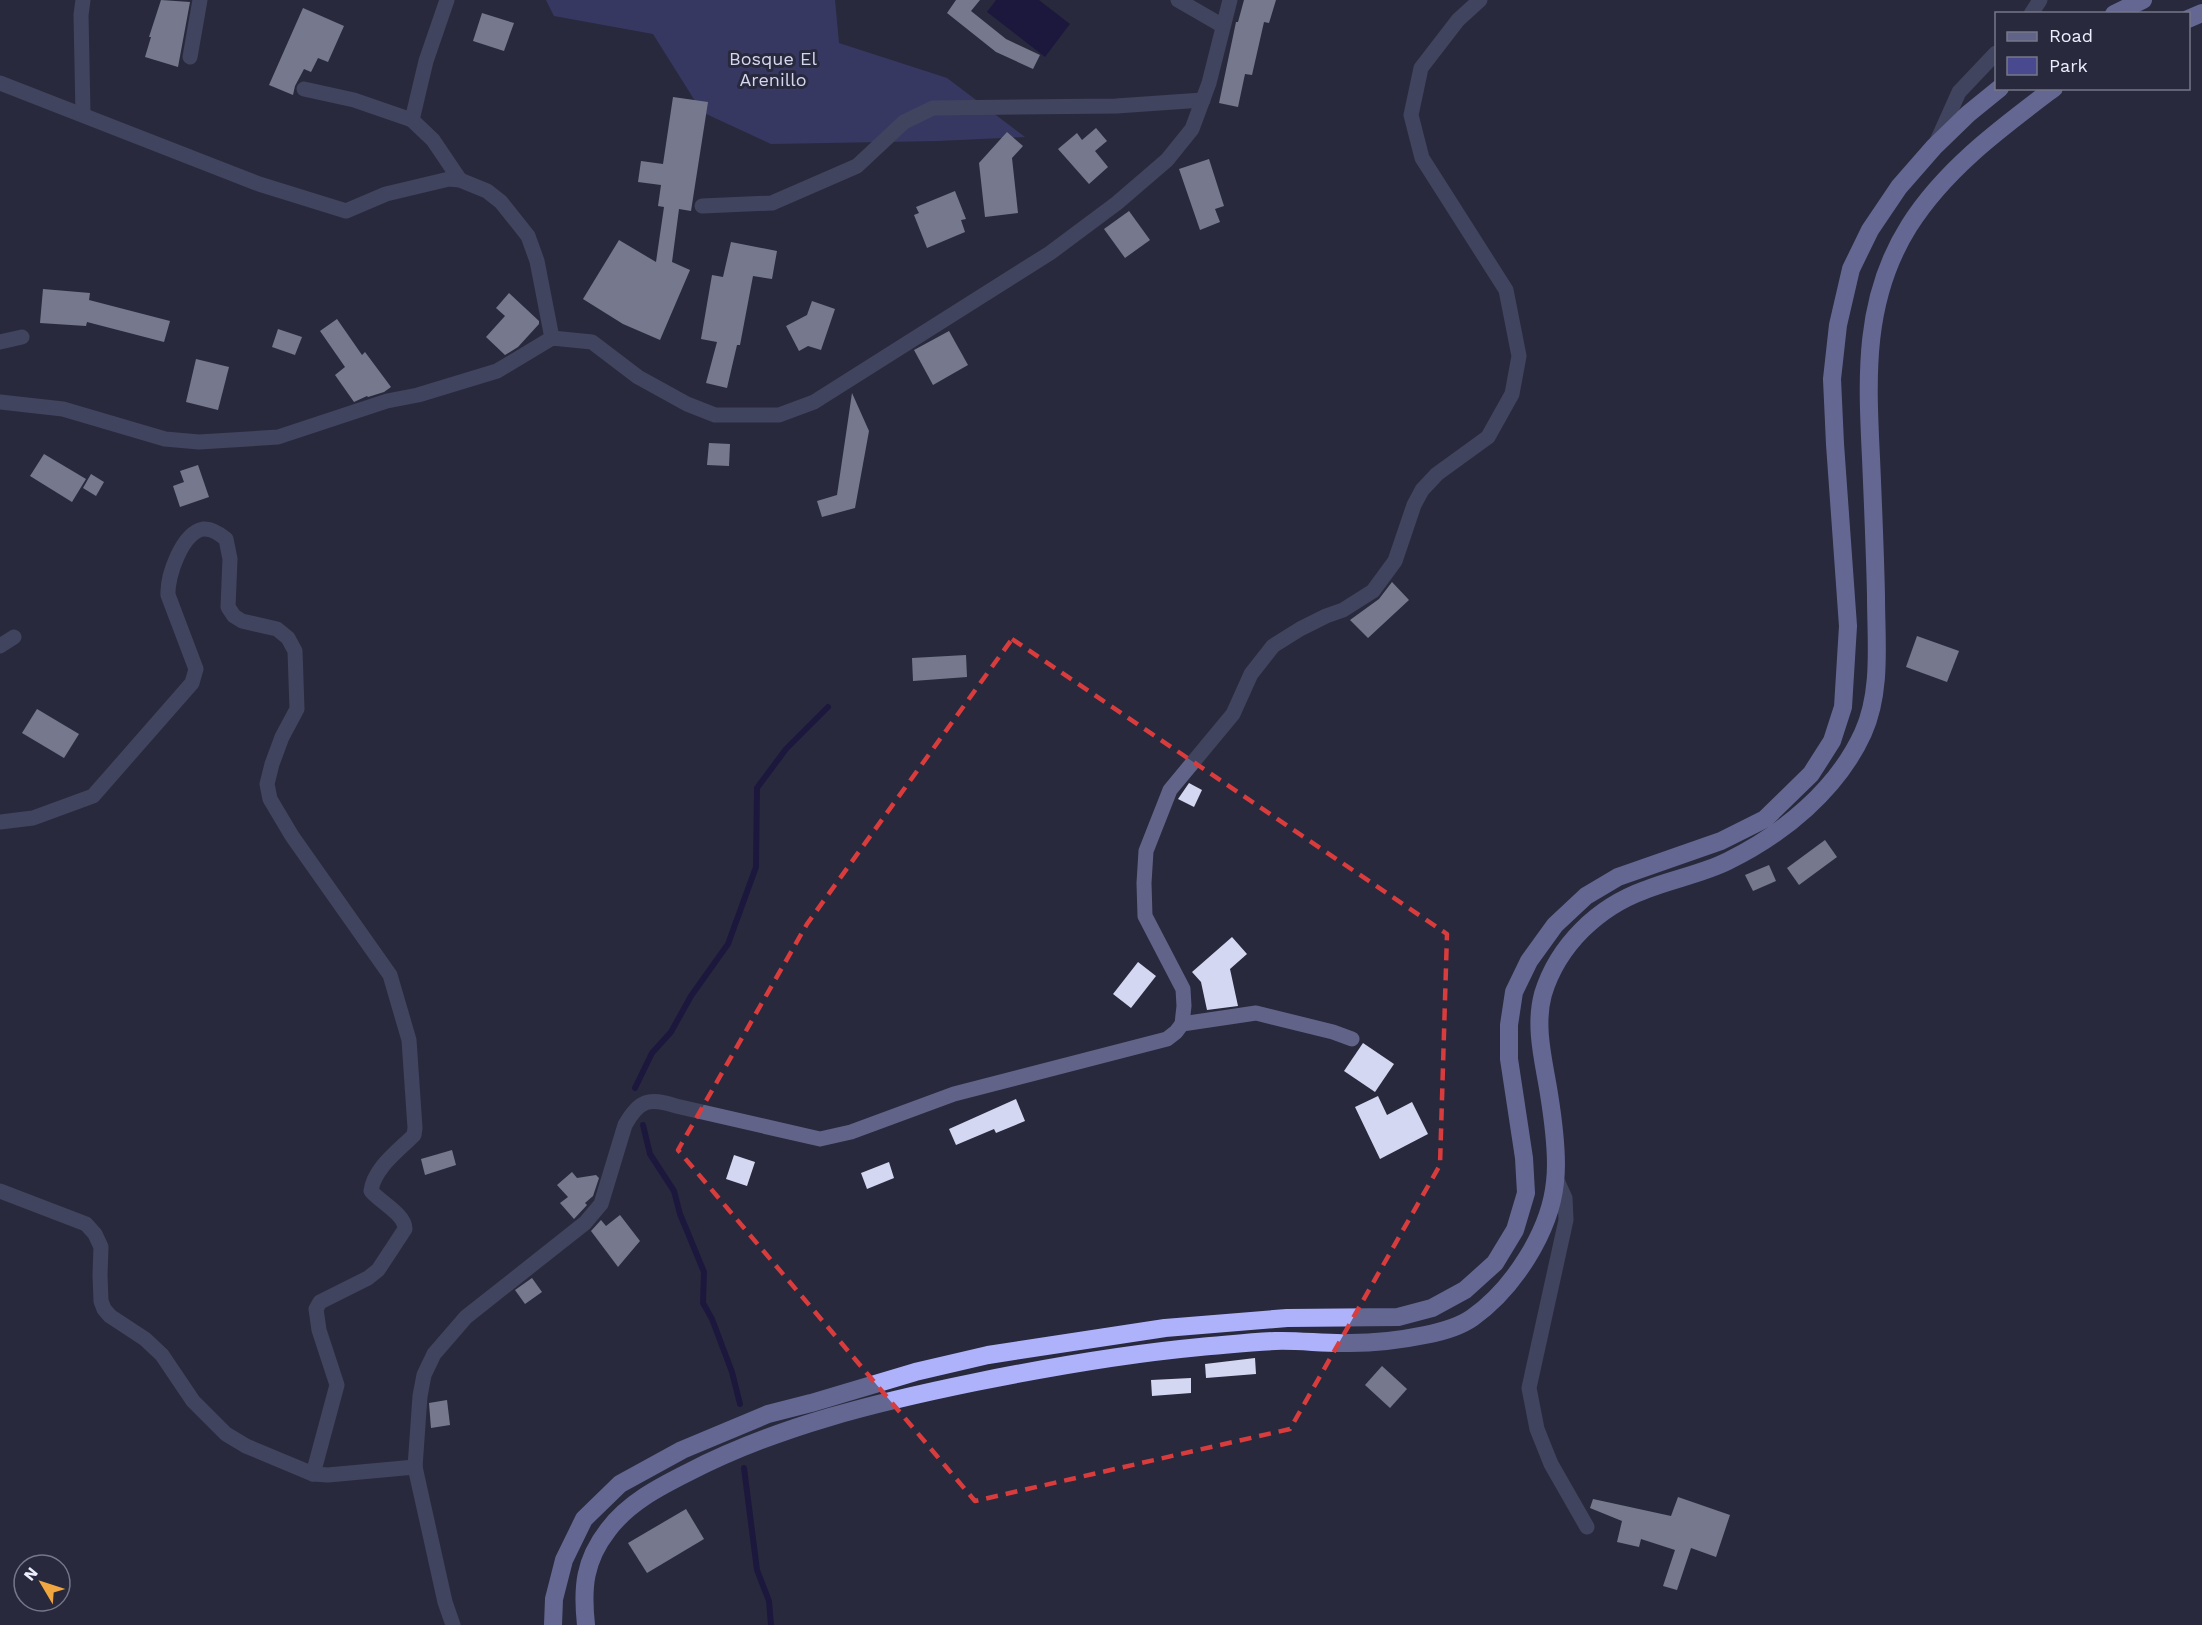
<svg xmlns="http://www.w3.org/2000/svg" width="2202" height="1625" font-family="'Work Sans',sans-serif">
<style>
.green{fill:#49498f}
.water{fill:#0f023d}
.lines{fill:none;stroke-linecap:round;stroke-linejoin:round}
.stream{stroke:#0f023d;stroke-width:6}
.building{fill:#d4d7f1}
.minor{stroke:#616488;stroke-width:15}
.highway{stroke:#aeb2fb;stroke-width:18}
.marked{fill:none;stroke:#d83c3d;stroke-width:4.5;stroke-dasharray:12 8;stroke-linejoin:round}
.labels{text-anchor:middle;stroke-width:6;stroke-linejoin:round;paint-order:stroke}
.park-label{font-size:18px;fill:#d5d7ef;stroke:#28293d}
</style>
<rect width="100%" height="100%" fill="#28293d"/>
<polygon class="green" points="546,0 835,0 839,43 947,78 1025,137 937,141 771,144 702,112 653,34 554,16"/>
<polygon class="water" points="996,0 1039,0 1070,24 1045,57 987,12"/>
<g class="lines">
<g class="stream">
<polyline points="635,1088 652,1053 671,1032 691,996 728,944 756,867 757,788 786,749 828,707"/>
<polyline points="643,1125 650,1154 674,1191 680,1214 704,1272 703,1303 712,1319 732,1372 740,1404"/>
<polyline points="744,1468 757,1570 769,1601 771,1625"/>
</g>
</g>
<g class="building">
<polygon points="161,0 190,2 178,67 145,57 151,37 149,37"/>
<polygon points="956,0 980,0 971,11 1006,39 1040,55 1033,69 996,52 947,13"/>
<polygon points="1244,0 1276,0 1269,23 1264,22 1252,75 1245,74 1238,107 1219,103 1236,22 1238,22"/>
<polygon points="303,8 344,26 328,62 318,58 311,72 304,69 295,86 293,95 269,85"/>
<polygon points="482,13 514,23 504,51 473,41"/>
<polygon points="673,97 708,102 691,211 679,209 672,262 690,270 660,340 623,324 583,299 619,240 656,262 664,207 658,206 661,185 638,182 641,161 663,164"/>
<polygon points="1096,128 1107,141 1095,151 1108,167 1089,184 1058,149 1077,133 1082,140"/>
<polygon points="1007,132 1023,146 1012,158 1018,213 985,217 979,163"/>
<polygon points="1209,159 1224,206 1215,209 1220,222 1200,230 1179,169"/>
<polygon points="955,191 966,219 961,220 965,232 927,248 914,215 919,213 916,207"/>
<polygon points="1129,211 1150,240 1125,258 1104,229"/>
<polygon points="731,242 777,251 772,279 753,276 740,345 737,345 727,388 706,383 717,342 701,339 712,275 723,277"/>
<polygon points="43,289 90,293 89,300 170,321 164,342 87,322 86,326 40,323"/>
<polygon points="509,293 539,321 539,324 518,347 505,355 486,337 505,316 496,308"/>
<polygon points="812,301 835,309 821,350 808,346 799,351 786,326 807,315"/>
<polygon points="337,319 362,355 365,352 391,387 384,392 368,397 367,396 354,402 335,375 345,367 320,331"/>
<polygon points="278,329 302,337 295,355 272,347"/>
<polygon points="949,331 968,365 933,385 914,350"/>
<polygon points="196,359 229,367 218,410 186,402"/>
<polygon points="852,393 869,431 855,508 822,517 817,501 837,495"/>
<polygon points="709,443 730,444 729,466 707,465"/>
<polygon points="44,454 86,479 72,502 30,476"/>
<polygon points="198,465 209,497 180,507 173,486 184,482 180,471"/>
<polygon points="91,474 104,482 96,496 83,488"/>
<polygon points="1392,582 1409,600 1368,638 1350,620 1379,599"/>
<polygon points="1917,636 1959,651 1947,682 1906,667"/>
<polygon points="966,655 967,677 913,681 912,658"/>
<polygon points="37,709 79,734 64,758 22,733"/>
<polygon points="1189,783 1202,790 1194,807 1178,799"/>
<polygon points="1825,840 1837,857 1799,885 1787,868"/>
<polygon points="1769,865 1776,881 1753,891 1745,875"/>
<polygon points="1232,937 1247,954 1230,969 1238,1006 1207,1010 1201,982 1192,972"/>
<polygon points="1138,962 1156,976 1131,1008 1113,994"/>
<polygon points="1363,1043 1394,1064 1375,1092 1344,1071"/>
<polygon points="1378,1096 1387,1115 1412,1102 1428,1134 1380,1159 1355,1107"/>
<polygon points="1016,1099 1025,1121 996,1133 994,1129 956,1145 949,1129"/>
<polygon points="452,1150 456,1165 425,1175 421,1159"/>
<polygon points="734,1155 755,1162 747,1186 726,1179"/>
<polygon points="889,1162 894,1178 867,1189 861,1173"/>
<polygon points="572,1172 577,1178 596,1175 599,1178 593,1196 585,1203 587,1205 574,1219 560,1203 568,1197 557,1185"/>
<polygon points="620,1215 640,1241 618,1267 591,1231 601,1220 606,1226"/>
<polygon points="532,1278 542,1292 525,1304 515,1290"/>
<polygon points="1255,1358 1256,1374 1206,1378 1205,1364"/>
<polygon points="1382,1366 1407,1389 1390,1408 1365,1385"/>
<polygon points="1191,1378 1191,1393 1152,1396 1151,1380"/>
<polygon points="447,1400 450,1425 431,1428 429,1403"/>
<polygon points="1678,1497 1730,1515 1716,1557 1691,1548 1677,1590 1663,1586 1675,1550 1641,1539 1639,1547 1617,1542 1622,1521 1590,1508 1593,1499 1671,1516"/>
<polygon points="686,1509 704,1539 647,1573 628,1543"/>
</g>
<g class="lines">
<g class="minor">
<polyline points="83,0 81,15 83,114"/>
<polyline points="447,0 426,61 412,120 433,140 460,180"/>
<polyline points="1178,0 1223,26"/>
<polyline points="2031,14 2040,0"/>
<polyline points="190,57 200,0"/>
<polyline points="0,83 259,184 346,211 386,194 449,179 460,180 487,191 501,202 528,236 537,261 552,338"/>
<polyline points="304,89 354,100 412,120"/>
<polyline points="1937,141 1959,92 1996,53"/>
<polyline points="702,206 772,203 857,166 904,122 933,108 1116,106 1203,100"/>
<polyline points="0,342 22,337"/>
<polyline points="0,402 63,409 165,439 199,442 278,437 387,401 418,395 497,371 552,338 592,342 638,377 687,404 715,415 779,415 814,402 1050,253 1117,203 1167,160 1192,129 1209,83 1230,0"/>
<polyline points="0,646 14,637"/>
<path d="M0 822 33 818 93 796 192 683 196 669 168 595C167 576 182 533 203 529 211 528 220 534 226 539L230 559 228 607 234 616 242 621 277 629 288 638 295 651 297 709 282 737 272 764 267 784 270 799 292 836 390 975 409 1040 415 1128 414 1135C398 1151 374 1168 371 1191 380 1202 405 1214 405 1229L378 1270 368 1278 320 1302 316 1309 319 1330 337 1385 313 1474"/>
<polyline points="1182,1024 1256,1013 1333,1032 1352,1039"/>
<polyline points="1556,1178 1565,1198 1566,1220 1529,1388 1537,1429 1551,1464 1587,1527"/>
<polyline points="0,1191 86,1224 95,1234 101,1247 100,1275 101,1301 104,1309 110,1316 145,1339 162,1355 193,1401 226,1434 246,1446 313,1474 328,1475 415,1467"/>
<path d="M453 1625 445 1602 415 1467 420 1396 424 1375 434 1354 466 1317 585 1223 601 1204 625 1125C639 1100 649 1097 676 1106L820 1139 851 1132 954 1094 1167 1039 1176 1032 1182 1024 1184 1006 1183 989 1145 916 1144 883 1146 851 1170 790 1233 714 1251 674 1273 646 1300 629 1326 616 1343 610 1373 591 1395 561 1414 505 1422 490 1437 474 1488 437 1512 394 1519 356 1506 290 1422 158 1411 115 1421 68 1458 20 1480 0"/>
</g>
<g class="highway">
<polyline points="2114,14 2143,0"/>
<polyline points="2188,19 2202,13"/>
<polyline points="553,1625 554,1599 564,1560 584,1519 620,1484 682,1450 768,1414 811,1403 915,1372 988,1355 1165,1328 1287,1318 1398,1317 1432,1308 1465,1290 1495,1263 1515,1230 1526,1193 1524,1158 1509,1059 1509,1025 1514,992 1529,961 1555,925 1586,896 1618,877 1721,841 1765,819 1811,774 1832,741 1843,707 1848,626 1835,444 1832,379 1838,325 1851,269 1870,230 1899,187 1934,147 1968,114 2000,88"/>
<path d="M586 1625C582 1588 584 1561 608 1530 628 1503 659 1487 689 1472 778 1426 878 1402 976 1382 1050 1367 1125 1354 1200 1347 1225 1345 1250 1342 1275 1341 1300 1340 1325 1344 1350 1343 1376 1343 1401 1340 1425 1335 1441 1332 1459 1327 1472 1318 1513 1289 1550 1232 1555 1182 1558 1158 1553 1119 1549 1094 1544 1062 1534 1027 1543 994 1558 945 1598 907 1645 890 1672 879 1702 874 1728 861 1783 834 1837 790 1863 733 1882 691 1876 641 1876 596 1875 550 1873 504 1871 458 1867 376 1863 299 1909 226 1945 169 2001 128 2054 88"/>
</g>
</g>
<path d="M0 0H2202V1625H0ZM1012 639 1447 934 1440 1165 1290 1429 975 1501 678 1150 807 924Z" fill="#28293d" fill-opacity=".55" fill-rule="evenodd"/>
<path class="marked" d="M1012 639 1447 934 1440 1165 1290 1429 975 1501 678 1150 807 924Z"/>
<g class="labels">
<g class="park-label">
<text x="773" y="65">Bosque El<tspan x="773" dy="21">Arenillo</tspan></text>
</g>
</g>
<rect x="1995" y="12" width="195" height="78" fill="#28293d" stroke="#767889" stroke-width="1.5"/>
<rect x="2007" y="32" width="30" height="9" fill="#616488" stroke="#767889" stroke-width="1.5"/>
<text x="2049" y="42" font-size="18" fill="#eceefb">Road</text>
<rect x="2007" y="57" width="30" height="18" fill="#49498f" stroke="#767889" stroke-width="1.5"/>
<text x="2049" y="72" font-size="18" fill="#eceefb">Park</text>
<g transform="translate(42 1583) rotate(309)"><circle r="28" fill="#28293d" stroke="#767889" stroke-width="1.5"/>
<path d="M0-4.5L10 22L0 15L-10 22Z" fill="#f1a63f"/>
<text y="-9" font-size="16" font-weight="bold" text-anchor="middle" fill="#eceefb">N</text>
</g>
</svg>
